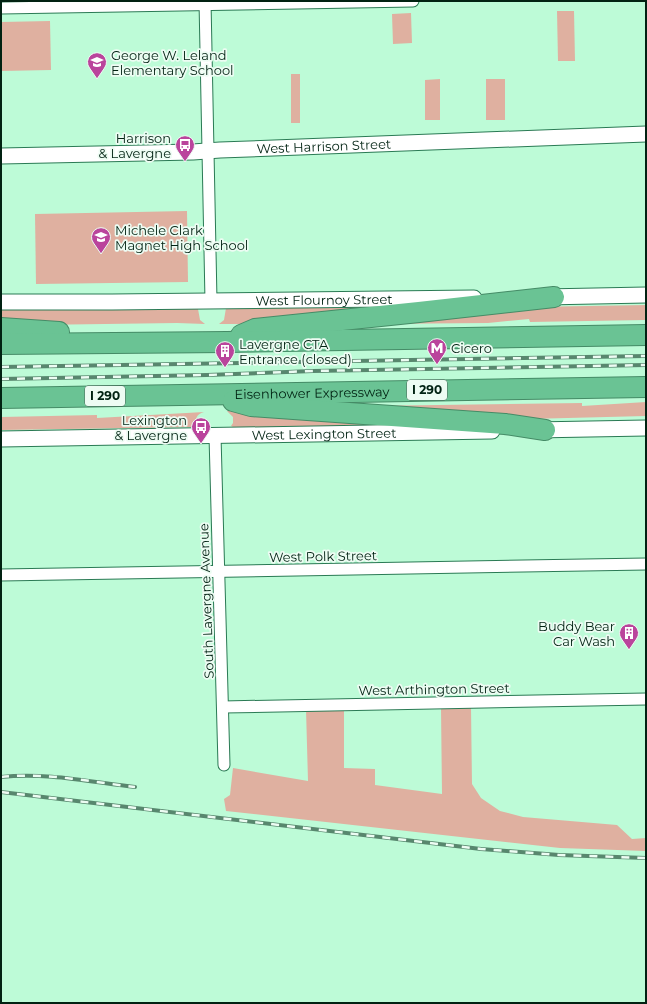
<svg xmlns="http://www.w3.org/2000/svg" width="647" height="1004" font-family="Montserrat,sans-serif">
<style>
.green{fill:#dfb0a0}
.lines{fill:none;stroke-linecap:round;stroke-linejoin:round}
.street-casing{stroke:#2a7a54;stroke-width:13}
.secondary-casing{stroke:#2a7a54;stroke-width:17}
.highway-casing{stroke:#458b66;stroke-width:22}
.street{stroke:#fff;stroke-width:11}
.secondary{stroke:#fff;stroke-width:15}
.highway{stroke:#6ac394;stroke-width:20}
.rail-casing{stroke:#58876e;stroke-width:4}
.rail{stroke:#edfcf3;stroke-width:2.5;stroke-dasharray:8;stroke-linecap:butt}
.labels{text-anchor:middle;stroke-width:3.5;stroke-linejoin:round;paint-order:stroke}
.shield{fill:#edfcf3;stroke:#486356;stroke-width:1}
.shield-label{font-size:12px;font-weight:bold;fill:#012212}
.poi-label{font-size:13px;fill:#012212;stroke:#edfcf3;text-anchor:start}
.street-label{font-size:13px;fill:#012212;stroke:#edfcf3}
</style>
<rect width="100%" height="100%" fill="#bdfbd7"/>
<g class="green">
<polygon points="557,11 574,11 575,61 558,61"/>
<polygon points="411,13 412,43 393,44 392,14"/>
<polygon points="50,21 51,70 1,71 1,22"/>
<rect x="291" y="74" width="9" height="49"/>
<polygon points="440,79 440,120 425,120 425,80"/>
<rect x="486" y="79" width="19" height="41"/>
<polygon points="187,211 188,282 36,284 35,214"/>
<polygon points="443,304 243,324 219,324 224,320 226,308"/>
<polygon points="646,305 646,320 530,322 529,319 488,323 371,324 529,307"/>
<polygon points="1,309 79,310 198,309 200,320 205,324 177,323 33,325 1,324"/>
<polygon points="646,402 646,416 528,419 366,406 582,403 582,406"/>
<polygon points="227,411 245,411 454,425 291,428 233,427 231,426 233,423 233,417"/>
<path d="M204 412C196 414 194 420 198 427L1 430V417L97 415V418Z"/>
<polygon points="471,707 472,784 481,798 500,811 523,817 617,825 632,839 646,838 646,851 560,848 226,811 224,799 230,795 233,768 308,781 306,709 344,709 344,768 375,769 375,785 442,794 441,708"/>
</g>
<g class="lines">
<defs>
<g id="street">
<polyline points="205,1 211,301"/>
<polyline points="1,8 413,1"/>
<polyline points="215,436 224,765"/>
<polyline points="1,575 646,564"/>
<polyline points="223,707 646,699"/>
</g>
<g id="secondary">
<path id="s1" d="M1 156 193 152 220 150 646 134"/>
<polyline points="544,297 646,295"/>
<path id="s2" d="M1 302H112L474 298"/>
<polyline points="534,430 646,428"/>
<path id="s3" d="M1 439 492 431"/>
</g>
<g id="highway">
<polyline points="1,328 59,332"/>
<polyline points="241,335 255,329 419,312 554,297"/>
<polyline points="1,344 227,342 646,335"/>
<path id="s4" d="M1 398 646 387"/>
<polyline points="233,401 251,406 505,424 545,430"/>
</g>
</defs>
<use href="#street" class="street-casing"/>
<use href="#secondary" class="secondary-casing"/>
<use href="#highway" class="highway-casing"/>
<use href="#street" class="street"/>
<use href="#secondary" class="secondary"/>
<use href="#highway" class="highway"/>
<defs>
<g id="rail">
<polyline points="1,367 646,356"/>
<polyline points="1,379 207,375 313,371 646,365"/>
<path d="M1 777C46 772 91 782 135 787"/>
<polyline points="1,792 481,849 559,855 646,858"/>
</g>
</defs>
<use href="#rail" class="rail-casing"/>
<use href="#rail" class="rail"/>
</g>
<defs>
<symbol id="school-pin" viewBox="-11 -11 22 30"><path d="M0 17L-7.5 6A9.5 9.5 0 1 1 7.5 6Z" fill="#ba449c" stroke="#edfcf3"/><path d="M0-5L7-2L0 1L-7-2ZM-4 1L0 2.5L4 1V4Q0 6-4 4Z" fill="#fff"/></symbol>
<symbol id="bus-pin" viewBox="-11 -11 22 30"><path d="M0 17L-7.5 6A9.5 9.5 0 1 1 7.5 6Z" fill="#ba449c" stroke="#edfcf3"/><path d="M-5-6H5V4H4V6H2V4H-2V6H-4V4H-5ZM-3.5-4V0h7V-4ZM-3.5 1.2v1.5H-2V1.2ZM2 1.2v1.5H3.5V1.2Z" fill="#fff"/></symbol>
<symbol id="metro-pin" viewBox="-11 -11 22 30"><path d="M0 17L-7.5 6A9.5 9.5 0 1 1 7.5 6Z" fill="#ba449c" stroke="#edfcf3"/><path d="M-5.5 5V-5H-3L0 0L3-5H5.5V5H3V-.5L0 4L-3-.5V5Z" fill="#fff"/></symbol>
<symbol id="building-pin" viewBox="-11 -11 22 30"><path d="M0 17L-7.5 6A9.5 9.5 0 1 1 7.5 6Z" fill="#ba449c" stroke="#edfcf3"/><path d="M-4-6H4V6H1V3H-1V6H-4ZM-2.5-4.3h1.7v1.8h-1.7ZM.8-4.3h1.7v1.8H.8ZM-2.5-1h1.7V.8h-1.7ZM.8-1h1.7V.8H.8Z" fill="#fff"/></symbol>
</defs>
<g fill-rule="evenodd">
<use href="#school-pin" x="86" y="51" width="22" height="30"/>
<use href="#bus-pin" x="174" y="134" width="22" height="30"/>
<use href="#school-pin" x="90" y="226" width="22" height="30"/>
<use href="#metro-pin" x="426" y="337" width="22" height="30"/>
<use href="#building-pin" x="214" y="340" width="22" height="30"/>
<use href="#bus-pin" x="190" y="416" width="22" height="30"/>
<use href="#building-pin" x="618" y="622" width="22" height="30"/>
</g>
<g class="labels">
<g class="shield">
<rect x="407" y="380" width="40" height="20" rx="3"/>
<rect x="85" y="386" width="40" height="20" rx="3"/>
</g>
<g class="shield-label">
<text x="427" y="394">I 290</text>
<text x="105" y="400">I 290</text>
</g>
<g class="poi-label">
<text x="111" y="60">George W. Leland<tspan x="111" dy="15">Elementary School</tspan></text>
<text x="171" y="143" text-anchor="end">Harrison<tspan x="171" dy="15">&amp; Lavergne</tspan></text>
<text x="115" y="235">Michele Clark<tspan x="115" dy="15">Magnet High School</tspan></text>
<text x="239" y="349">Lavergne CTA<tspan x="239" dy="15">Entrance (closed)</tspan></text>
<text x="451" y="353">Cicero</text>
<text x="187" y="425" text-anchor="end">Lexington<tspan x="187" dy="15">&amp; Lavergne</tspan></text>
<text x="615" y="631" text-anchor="end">Buddy Bear<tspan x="615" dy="15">Car Wash</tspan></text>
</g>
<g class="street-label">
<text dy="5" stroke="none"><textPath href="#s1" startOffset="323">West Harrison Street</textPath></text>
<text dy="5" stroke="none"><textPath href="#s2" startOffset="323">West Flournoy Street</textPath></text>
<text dy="5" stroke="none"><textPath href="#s4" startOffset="311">Eisenhower Expressway</textPath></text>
<text dy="5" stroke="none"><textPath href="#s3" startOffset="323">West Lexington Street</textPath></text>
<text transform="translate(323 556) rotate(-1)" y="5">West Polk Street</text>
<text transform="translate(206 601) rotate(-92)" y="5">South Lavergne Avenue</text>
<text transform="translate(434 689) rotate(-1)" y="5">West Arthington Street</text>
</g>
</g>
<rect width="647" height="1004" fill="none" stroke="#012212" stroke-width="4"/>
</svg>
